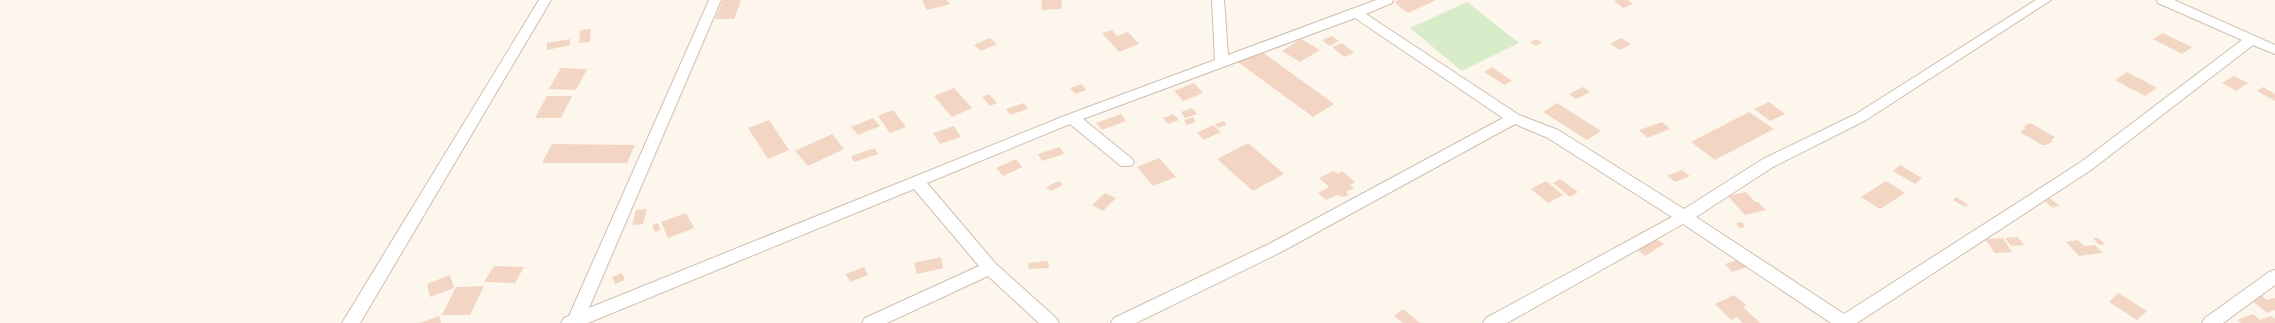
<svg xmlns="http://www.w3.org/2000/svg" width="2275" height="323" font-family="'Varela Round',sans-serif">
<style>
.green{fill:#d8ecc9}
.building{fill:#f3d5c3}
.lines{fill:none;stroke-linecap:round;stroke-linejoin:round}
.minor-casing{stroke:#d1beb0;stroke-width:2}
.minor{fill:#fff;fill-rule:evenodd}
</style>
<rect width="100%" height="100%" fill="#fdf6ec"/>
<polygon class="green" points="1467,2 1519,43 1462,71 1410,28"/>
<g class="building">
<polygon points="723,0 741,0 734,19 715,19"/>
<polygon points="924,0 947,0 950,4 927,10 922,1"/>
<polygon points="1042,0 1062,0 1061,9 1041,10"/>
<polygon points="1399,0 1436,0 1408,13 1394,2"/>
<polygon points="1617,0 1628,0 1633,4 1623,8 1614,1"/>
<polygon points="591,29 590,42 579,43 580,30"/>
<polygon points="1112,30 1117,36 1128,32 1139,44 1119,52 1102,33"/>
<polygon points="2163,33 2177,40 2192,47 2182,54 2153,39"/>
<polygon points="1332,36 1339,41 1329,46 1322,40"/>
<polygon points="990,38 997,44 981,51 974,45"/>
<polygon points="1621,38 1631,44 1620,50 1610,44"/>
<polygon points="570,39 570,45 547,50 547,43"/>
<polygon points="1301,39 1320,50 1300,62 1282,51"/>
<polygon points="1536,39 1542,42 1536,46 1530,42"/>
<polygon points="1342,43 1354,53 1344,57 1332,47"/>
<polygon points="1257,48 1334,104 1313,117 1235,60"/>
<polygon points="1492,67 1512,81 1505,85 1484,72"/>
<polygon points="561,68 587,69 576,90 549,89"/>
<polygon points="2127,72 2157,88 2145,96 2115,80"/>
<polygon points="2234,76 2248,83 2236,91 2222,83"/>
<polygon points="1194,83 1203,93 1183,101 1174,91"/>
<polygon points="1082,84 1086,90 1075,94 1070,88"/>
<polygon points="1583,87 1590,92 1576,99 1569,94"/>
<polygon points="2263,87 2275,94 2275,101 2257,91"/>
<polygon points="954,88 972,108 952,117 934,96"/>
<polygon points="989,94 997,103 990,106 982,97"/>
<polygon points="547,96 572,96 561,118 535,118"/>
<polygon points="1769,102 1785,114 1770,121 1754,109"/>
<polygon points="1024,103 1028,109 1010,115 1006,109"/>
<polygon points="1557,103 1601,131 1587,140 1543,112"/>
<polygon points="1192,108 1197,114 1185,118 1181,112"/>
<polygon points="893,110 906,127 890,133 878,116"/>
<polygon points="1749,112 1774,129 1715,160 1691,142"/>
<polygon points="1121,114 1126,121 1102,130 1096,123"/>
<polygon points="1173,114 1179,120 1168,124 1163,118"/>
<polygon points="1193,117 1196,122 1187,125 1184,120"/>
<polygon points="873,118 880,126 858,135 851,127"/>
<polygon points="769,120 789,150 768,159 748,128"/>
<polygon points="1224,121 1227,125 1218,128 1215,124"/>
<polygon points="1662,122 1670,129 1647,138 1639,130"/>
<polygon points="2030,123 2055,137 2051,140 2053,141 2046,145 2042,145 2020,132 2026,128 2023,127"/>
<polygon points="1213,125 1221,132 1204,140 1197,133"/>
<polygon points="954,126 961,137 940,144 933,133"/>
<polygon points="832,134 844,149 808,166 795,151"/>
<polygon points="1248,143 1284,174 1253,191 1217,159"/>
<polygon points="552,144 635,145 627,163 542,163"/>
<polygon points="1060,147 1064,154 1042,161 1038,154"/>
<polygon points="875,148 878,154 854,162 851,156"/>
<polygon points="1159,158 1176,177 1153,186 1137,167"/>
<polygon points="1016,159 1022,167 1003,176 996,168"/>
<polygon points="1900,165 1922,178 1915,184 1893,171"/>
<polygon points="1682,170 1690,176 1675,182 1667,176"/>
<polygon points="1334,171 1338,174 1342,171 1355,182 1350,185 1354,188 1346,192 1349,195 1344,197 1337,195 1326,200 1318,193 1329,187 1319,178"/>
<polygon points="1560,179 1578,192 1570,197 1553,183"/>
<polygon points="1059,181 1063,185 1051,191 1046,187"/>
<polygon points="1546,181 1563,195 1548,203 1531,189"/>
<polygon points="1886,181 1905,193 1880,209 1861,197"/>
<polygon points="1746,192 1755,202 1758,202 1766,210 1745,215 1728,196"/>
<polygon points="1105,193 1116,198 1103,211 1092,205"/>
<polygon points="1956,197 1968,205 1965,207 1953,200"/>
<polygon points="2049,198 2059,205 2053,208 2043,200"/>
<polygon points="647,209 643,224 632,225 636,210"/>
<polygon points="686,213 694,228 668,238 661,222"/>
<polygon points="1742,222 1745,227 1739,228 1736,223"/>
<polygon points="658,223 661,230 655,232 652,225"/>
<polygon points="1653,236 1664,244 1645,256 1634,247"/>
<polygon points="2018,237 2024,245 2011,246 2005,238"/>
<polygon points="2003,238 2012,252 1995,253 1985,239"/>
<polygon points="2093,238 2098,238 2105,244 2099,245"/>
<polygon points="2078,240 2084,246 2095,245 2103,253 2079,256 2066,242"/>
<polygon points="941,257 943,268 917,274 914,263"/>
<polygon points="1740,259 1747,267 1732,272 1725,264"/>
<polygon points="1048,261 1049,268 1029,269 1028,263"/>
<polygon points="494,266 524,267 515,283 484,282"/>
<polygon points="864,267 868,275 850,282 846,274"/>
<polygon points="622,273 625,280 615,284 612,277"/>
<polygon points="450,275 454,288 430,297 427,284"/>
<polygon points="484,286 470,315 442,315 456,287"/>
<polygon points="2118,293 2147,311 2137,320 2109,302"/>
<polygon points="2260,294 2267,300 2275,298 2275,310 2267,313 2249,298"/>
<polygon points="1734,295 1746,305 1743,307 1760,323 1743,323 1737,317 1731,320 1715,304"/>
<polygon points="1403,309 1420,323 1403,323 1394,316"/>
<polygon points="2253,314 2260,320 2271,316 2275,319 2275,323 2241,323 2237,320"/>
<polygon points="439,316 441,323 420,323"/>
</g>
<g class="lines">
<defs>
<g id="minor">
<polygon points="539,0 551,0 360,323 342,323"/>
<polygon points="709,0 721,0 589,308 1067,115 1215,60 1212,0 1224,0 1228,55 1376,0 1393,0 1392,3 1366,14 1519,115 1558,130 1684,209 1763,159 1856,114 2036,0 2051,0 1866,120 1773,167 1696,217 1844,314 2081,162 2242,40 2158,3 2157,0 2174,0 2275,45 2275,54 2253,45 2091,170 1857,323 1831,323 1683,224 1507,323 1483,323 1486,318 1672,217 1548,138 1515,124 1281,252 1136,323 1111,323 1114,318 1269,244 1503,118 1355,18 1083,119 1131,158 1134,162 1131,166 1121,166 1070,124 927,183 996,264 1056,318 1059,323 1039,323 988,276 887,323 862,323 865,318 979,266 914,189 588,323 561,323 564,318 569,316"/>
<polygon points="2275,270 2275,285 2223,323 2202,323 2205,318 2269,272"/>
</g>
</defs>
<use href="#minor" class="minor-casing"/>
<use href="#minor" class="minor"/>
</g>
</svg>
